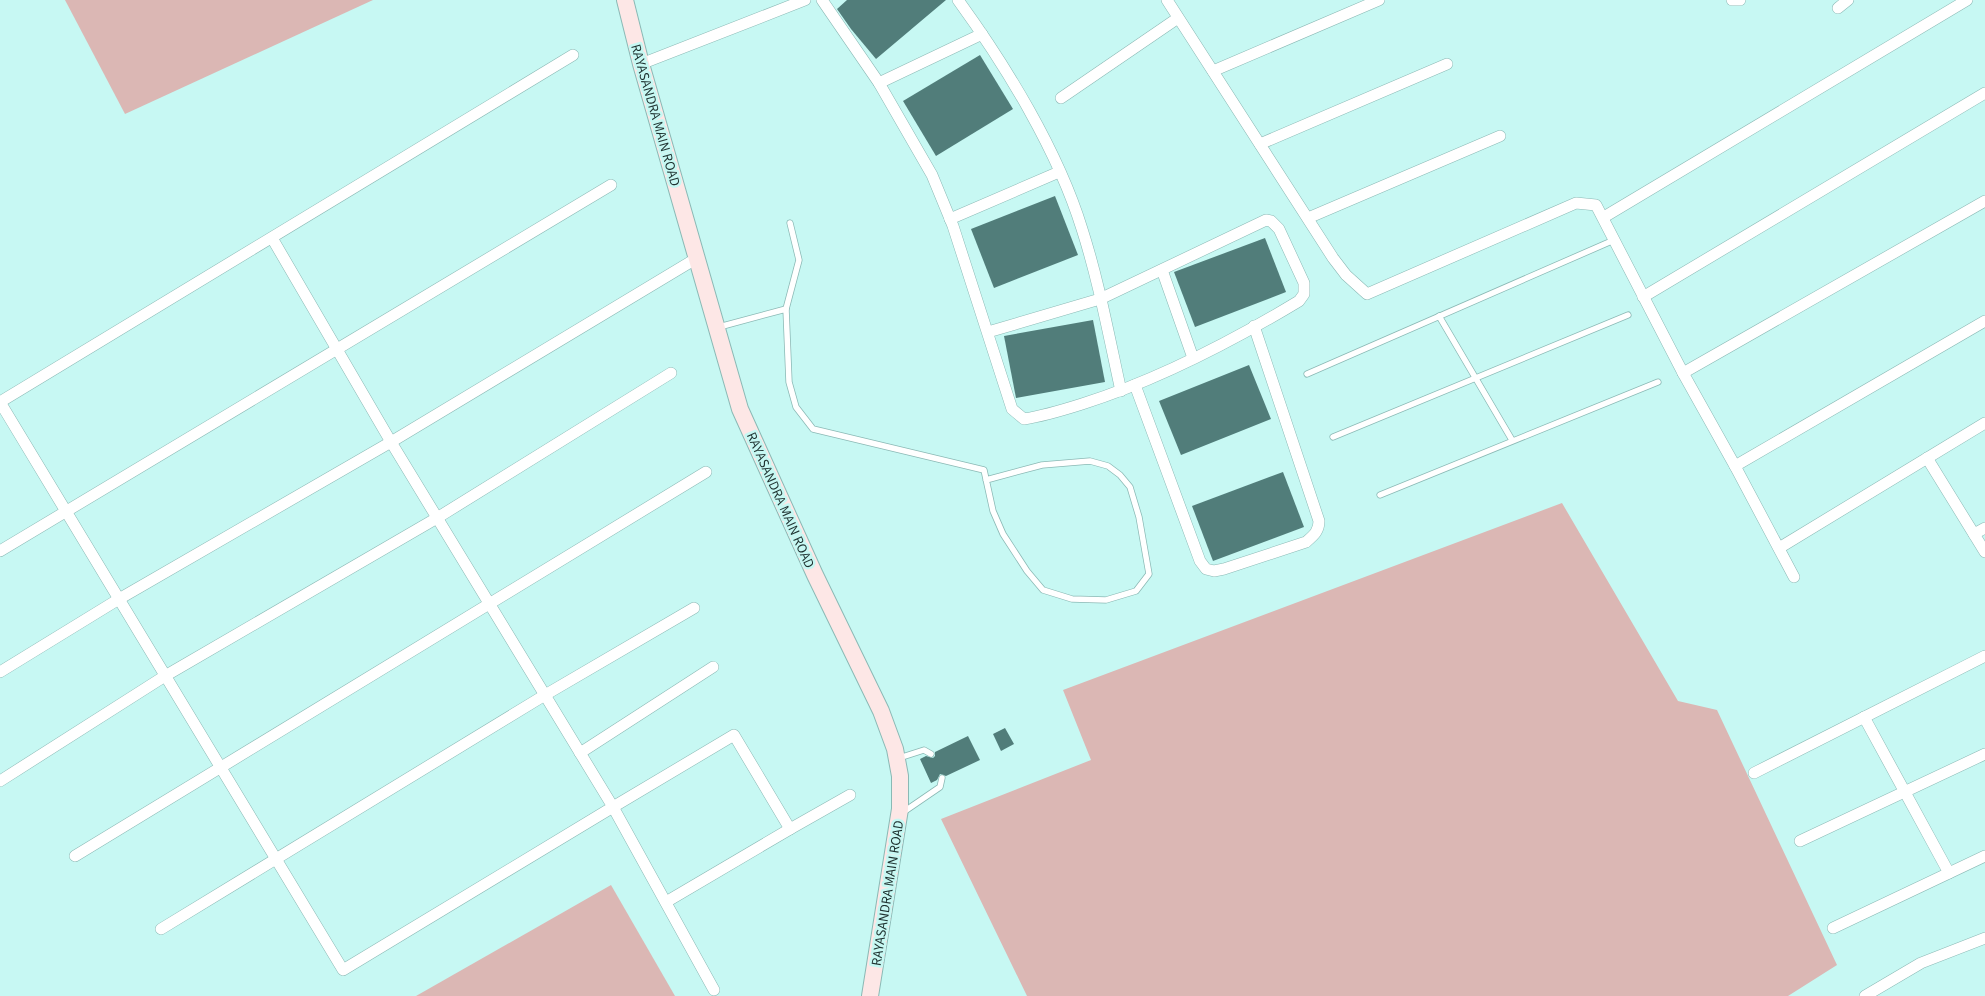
<svg xmlns="http://www.w3.org/2000/svg" width="1985" height="996" font-family="'Source Sans 3',sans-serif">
<style>
.green{fill:#dbb7b4}
.building{fill:#517d7a}
.lines{fill:none;stroke-linecap:round;stroke-linejoin:round}
.lane-casing{stroke:#8bb9b5;stroke-width:7}
.street-casing{stroke:#8bb9b5;stroke-width:12}
.secondary-casing{stroke:#8bb9b5;stroke-width:18}
.lane{stroke:#fff;stroke-width:5.5}
.street{stroke:#fff;stroke-width:11}
.secondary{stroke:#fde7e6;stroke-width:16}
.labels{text-anchor:middle;stroke-width:5;stroke-linejoin:round;paint-order:stroke}
.street-label{font-size:14px;fill:#1f3230;stroke:#c7f8f3}
</style>
<rect width="100%" height="100%" fill="#c7f8f3"/>
<g class="green">
<polygon points="65,0 373,0 125,114"/>
<polygon points="1562,503 1678,701 1717,710 1837,965 1788,996 1027,996 941,819 1091,760 1063,690"/>
<polygon points="611,885 675,996 416,996"/>
</g>
<g class="building">
<polygon points="847,0 946,0 876,59 851,29 837,9"/>
<polygon points="980,55 1013,109 936,156 903,101"/>
<polygon points="1055,196 1078,255 994,288 971,229"/>
<polygon points="1265,238 1286,292 1195,327 1174,272"/>
<polygon points="1093,320 1105,382 1016,398 1004,336"/>
<polygon points="1249,365 1271,419 1181,455 1159,401"/>
<polygon points="1283,472 1304,527 1213,561 1192,506"/>
<polygon points="1005,728 1014,744 1001,751 993,734"/>
<polygon points="968,736 980,760 946,776 940,774 937,780 931,783 920,759 926,756 933,758 935,756 935,752"/>
</g>
<g class="lines">
<defs>
<g id="lane">
<polyline points="786,309 799,260 790,223"/>
<polyline points="1439,316 1512,440"/>
<polyline points="719,327 786,309 789,382 796,407 813,429 984,470 993,511 1003,534 1027,571 1043,590 1072,599 1106,600 1136,591 1149,574 1139,517 1130,487 1120,475 1108,466 1090,461 1042,465 986,480"/>
<polyline points="1307,374 1614,240"/>
<polyline points="1333,437 1628,315"/>
<polyline points="1380,495 1658,382"/>
<polyline points="899,758 924,750 931,754"/>
<polyline points="902,813 940,787 942,778"/>
</g>
<g id="street">
<path d="M822 0 879 83 932 175 953 226 1012 409 1024 419C1044 416 1063 410 1082 404 1158 380 1231 342 1299 301L1304 294V283L1279 229 1271 221 1266 220 1100 299 988 332"/>
<path d="M958 0C1006 66 1058 151 1082 229 1099 282 1109 337 1121 391"/>
<polyline points="1167,0 1333,258 1346,275 1367,294 1576,203 1596,205 1683,373 1985,201"/>
<polyline points="1732,0 1740,0"/>
<polyline points="1838,8 1848,0"/>
<polyline points="641,64 805,0"/>
<polyline points="1213,71 1379,0"/>
<polyline points="879,83 982,34"/>
<polyline points="1061,98 1178,18"/>
<polyline points="1260,144 1447,64"/>
<polyline points="1604,217 1967,0"/>
<polyline points="1308,218 1500,136"/>
<polyline points="950,219 1059,172"/>
<polyline points="1162,270 1193,358"/>
<polyline points="1643,297 1985,93"/>
<polyline points="1683,373 1735,466 1985,321"/>
<path d="M1135 385 1200 561 1206 569 1214 571 1224 569 1306 542C1314 535 1319 531 1319 521L1254 326"/>
<polyline points="0,402 343,970 613,807 391,442 272,238"/>
<polyline points="0,402 573,55"/>
<polyline points="1927,458 1985,552"/>
<polyline points="1735,466 1794,577"/>
<polyline points="1974,534 1985,528"/>
<polyline points="1779,548 1985,423"/>
<polyline points="0,551 611,185"/>
<polyline points="0,672 119,599 391,442 697,258"/>
<polyline points="1864,717 1949,873"/>
<polyline points="580,753 713,667"/>
<polyline points="1754,773 1985,656"/>
<polyline points="0,781 165,676 437,518 671,373"/>
<polyline points="1800,841 1985,754"/>
<polyline points="75,856 706,472"/>
<polyline points="666,902 790,829"/>
<polyline points="1833,928 1985,856"/>
<polyline points="161,929 545,695 694,608"/>
<polyline points="714,990 613,807 734,735 790,829 850,795"/>
<polyline points="1865,996 1921,963 1985,938"/>
</g>
<polyline id="secondary" points="625,0 641,64 740,409 815,575 881,711 895,749 900,776 900,809 870,996"/>
</defs>
<use href="#lane" class="lane-casing"/>
<use href="#street" class="street-casing"/>
<use href="#secondary" class="secondary-casing"/>
<use href="#lane" class="lane"/>
<use href="#street" class="street"/>
<use href="#secondary" class="secondary"/>
</g>
<g class="labels">
<g class="street-label">
<text transform="translate(656 115) rotate(74)" y="5">RAYASANDRA MAIN ROAD</text>
<text transform="translate(781 500) rotate(66)" y="5">RAYASANDRA MAIN ROAD</text>
<text transform="translate(887 893) rotate(-81)" y="5">RAYASANDRA MAIN ROAD</text>
</g>
</g>
</svg>
